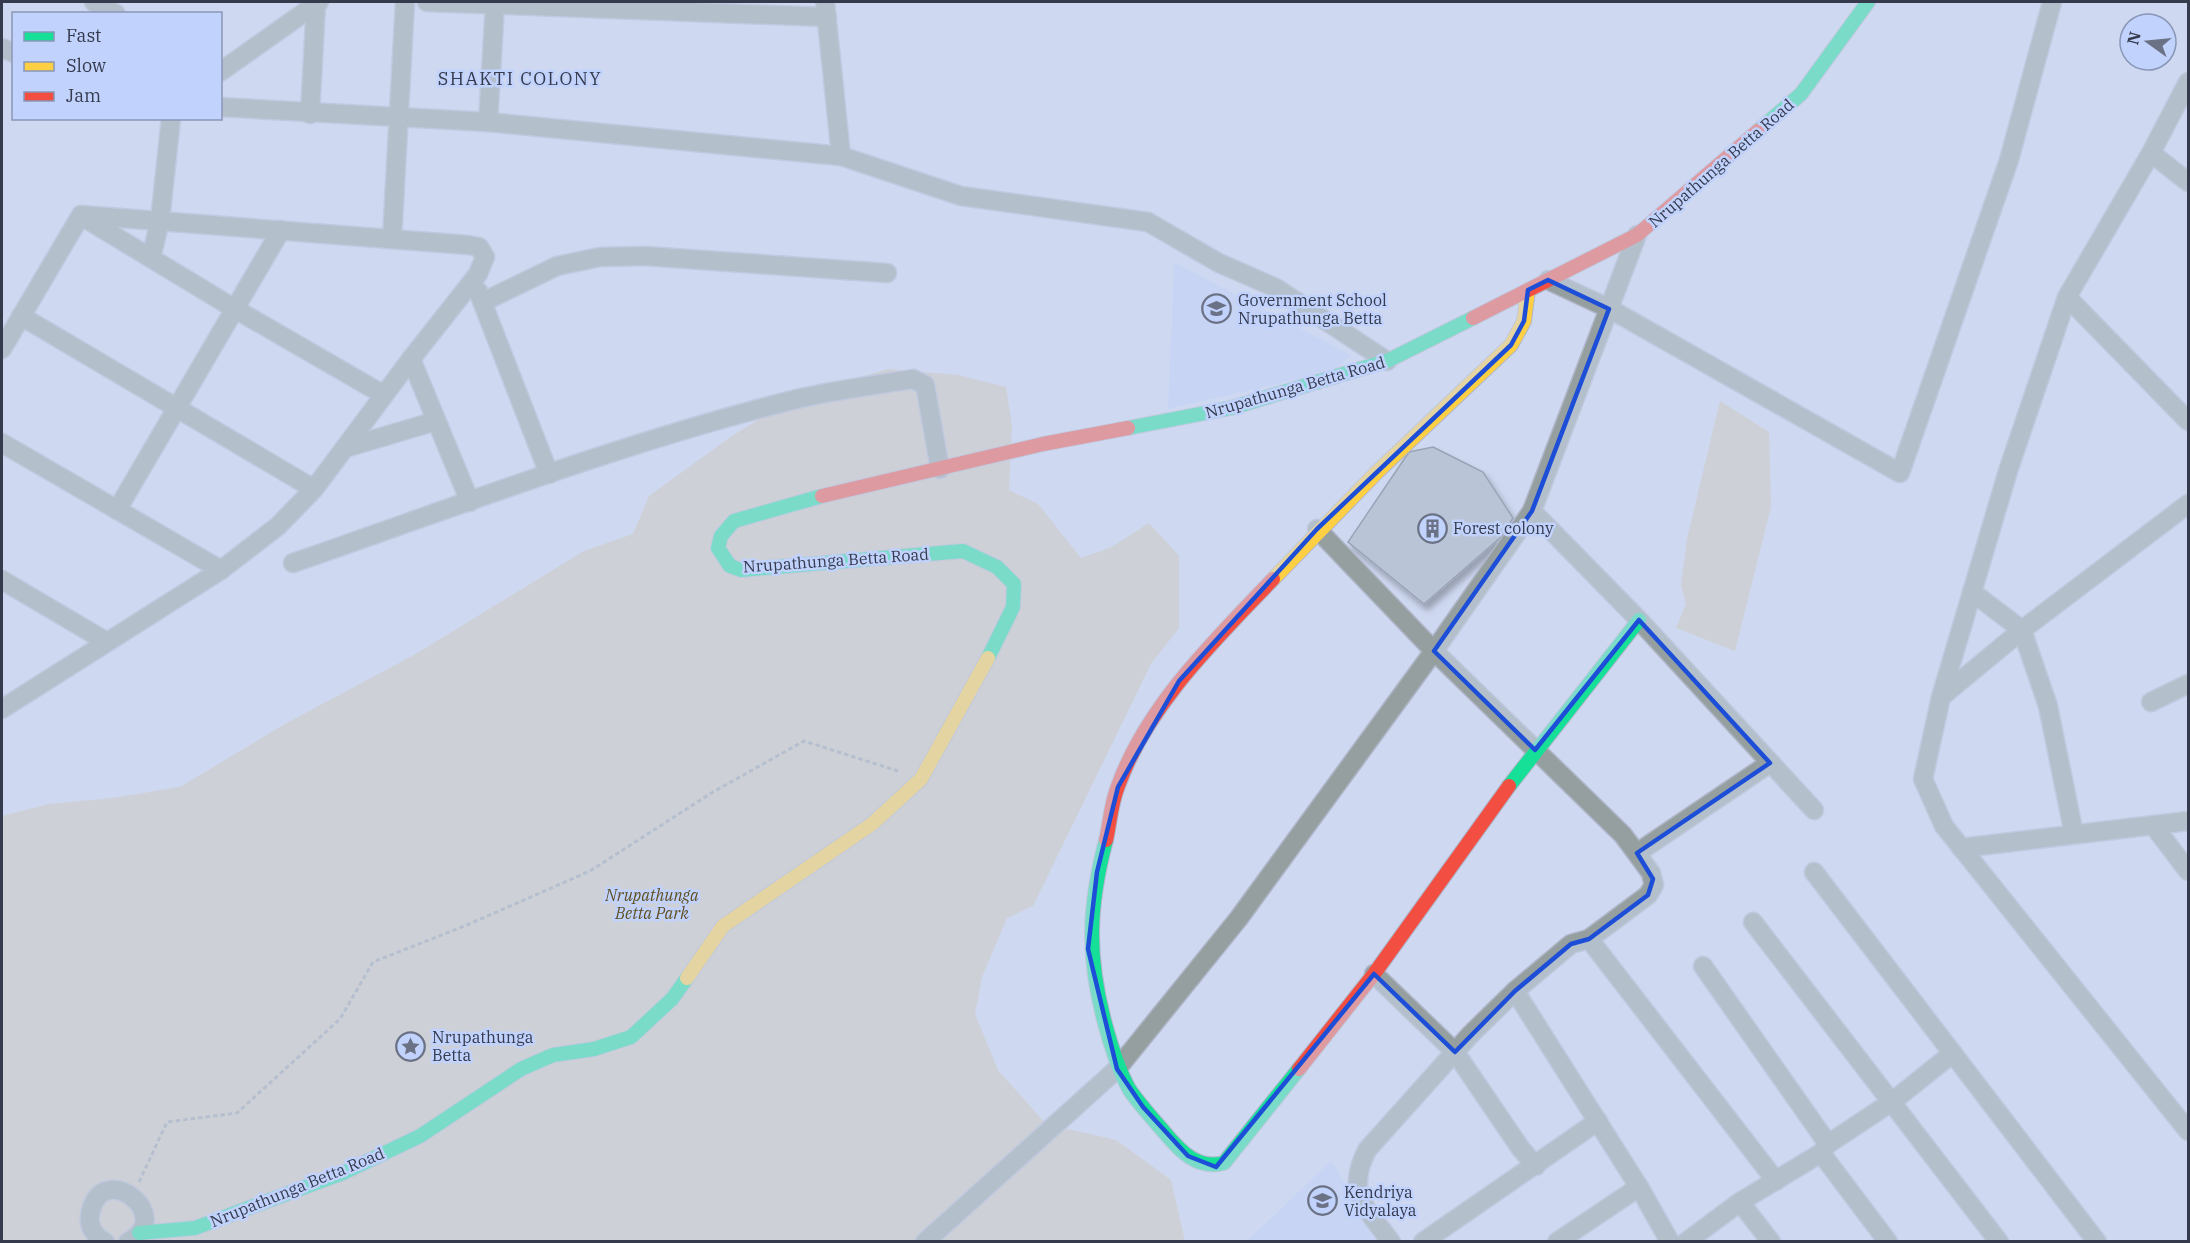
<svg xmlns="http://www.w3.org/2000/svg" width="2190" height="1243" font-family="'IBM Plex Serif',serif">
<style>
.built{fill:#c1cff6}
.green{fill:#cdc6b5}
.building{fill:#b9c4d6;stroke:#99a4b6;stroke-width:1.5;filter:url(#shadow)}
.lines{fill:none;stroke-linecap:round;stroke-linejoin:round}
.street-casing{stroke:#afb6ca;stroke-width:21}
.fast-casing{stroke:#afb6ca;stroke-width:16}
.slow-casing{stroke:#afb6ca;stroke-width:16}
.jam-casing{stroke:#afb6ca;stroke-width:16}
.path{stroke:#99a1a8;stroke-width:3;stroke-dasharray:4.5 3;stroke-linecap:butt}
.street{stroke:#969fa0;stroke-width:18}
.fast{stroke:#16e098;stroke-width:14}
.slow{stroke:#ffcf43;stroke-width:14}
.jam{stroke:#f24e42;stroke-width:14}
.marked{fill:none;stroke:#1d4ed8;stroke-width:4.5;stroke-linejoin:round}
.labels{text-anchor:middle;stroke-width:5;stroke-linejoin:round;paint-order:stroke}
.street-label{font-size:16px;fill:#353b4d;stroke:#c1d2fd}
.poi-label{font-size:16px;fill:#353b4d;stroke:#c1d2fd;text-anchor:start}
.park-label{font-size:16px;font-style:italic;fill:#604f1f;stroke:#c1d2fd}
.neighbourhood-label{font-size:18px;letter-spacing:1.5px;fill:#353b4d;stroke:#c1d2fd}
</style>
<defs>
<filter id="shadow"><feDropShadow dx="3.5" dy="6" stdDeviation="3" flood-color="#0004"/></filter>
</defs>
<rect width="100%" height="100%" fill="#ced8f0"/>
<g class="built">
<polygon points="1174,262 1351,355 1335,371 1168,409"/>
<polygon points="1331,1161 1382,1241 1246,1242"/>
</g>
<g class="green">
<polygon points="888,369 958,375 1006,387 1012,426 1009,490 1038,504 1081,558 1112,547 1149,523 1179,556 1179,628 1151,664 1033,906 1007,918 982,977 975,1014 998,1070 1046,1124 1116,1140 1171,1180 1185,1241 2,1241 2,816 49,804 113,798 180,787 285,724 414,655 584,551 633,534 649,496 732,436 797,396"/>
<polygon points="1720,401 1769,432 1771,507 1735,651 1676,628 1686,604 1681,585 1687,539"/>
</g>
<polygon class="building" points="1433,447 1483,472 1513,518 1501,537 1424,604 1348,542 1409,452"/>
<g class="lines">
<defs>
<g id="street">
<polyline points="94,2 116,14"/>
<polyline points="427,2 827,17"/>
<polyline points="825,2 841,156"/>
<polyline points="2,48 14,53"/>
<polyline points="220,72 319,2"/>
<polyline points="2188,82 2151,153 2067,297 2008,471 1941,697 1923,779 1944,826 2188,1131"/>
<polyline points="220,107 488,122 841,156 961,196 1148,222 1219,263 1276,288 1387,361"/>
<polyline points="310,114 316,3"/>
<polyline points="488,122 495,4"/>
<polyline points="2151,153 2188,182"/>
<polyline points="83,217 235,309 384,395"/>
<polyline points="1637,235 1532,511 1639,620 1814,810"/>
<polyline points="392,239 405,2"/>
<polyline points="151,258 160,221 171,118"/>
<polyline points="1548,280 1610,309 1900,473 2009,160 2052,2"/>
<polyline points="478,291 549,474"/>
<polyline points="2067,297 2188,421"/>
<polyline points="483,302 557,266 600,257 645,256 887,273"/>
<polyline points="21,316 314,489"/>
<polyline points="2,349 81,215 468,245 479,247 485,257 478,274 411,359 314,489 278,526 221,570 2,709"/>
<polyline points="411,359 470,502"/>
<polyline points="2,443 221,570"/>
<polyline points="345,448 436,421"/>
<polyline points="117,510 281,230"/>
<path d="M1317 529 1434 651 1623 835 1651 873 1654 885 1648 895 1589 939 1571 944 1515 991 1470 1035 1367 1150C1345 1194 1366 1207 1391 1242"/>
<path d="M293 563C458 506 627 441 797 399 835 390 875 385 913 379L925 385 940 469"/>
<polyline points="2,580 107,642"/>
<polyline points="1972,592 2022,630 2048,706 2074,834"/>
<polyline points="1941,697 2022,630 2188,504"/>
<polyline points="2151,702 2188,684"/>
<polyline points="2153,825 2188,871"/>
<polyline points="1961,848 2188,821"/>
<polyline points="1637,853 1770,763"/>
<polyline points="1814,872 2097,1242"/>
<polyline points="1753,922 1999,1242"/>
<polyline points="1589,939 1776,1181"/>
<polyline points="1703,966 1828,1144"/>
<polyline points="1374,974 1455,1052 1521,1149 1536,1166"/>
<polyline points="1515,991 1639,1187 1670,1242"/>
<polyline points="1821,1153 1888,1242"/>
<polyline points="1740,1202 1771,1242"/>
<path d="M105 1242C95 1236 88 1227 90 1215 100 1156 178 1216 128 1242"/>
<polyline points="925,1242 1117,1069 1239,918 1434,651 1532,511"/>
<polyline points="1423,1242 1598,1121"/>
<polyline points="1557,1242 1639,1187"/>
<polyline points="1686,1242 1740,1202 1821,1153 1828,1144 1893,1101 1953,1053"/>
</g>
<g id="fast">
<polyline points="1759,130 1801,94 1868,2"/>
<polyline points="1128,428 1231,408 1387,361 1473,318"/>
<polyline points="822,496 734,521 721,536 718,548 730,566 741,570 963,551 997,567 1014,584 1013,607 988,658"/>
<polyline points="1509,786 1639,620"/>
<path d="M1106 840C1088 908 1087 957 1105 1024 1111 1046 1118 1069 1129 1089 1139 1104 1152 1118 1164 1132 1180 1151 1197 1170 1224 1163L1299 1069"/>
<polyline points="139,1233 195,1228 343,1173 420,1136 521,1069 553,1055 594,1049 631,1037 672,999 687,978"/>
</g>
<g id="slow">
<polyline points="1273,579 1377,472 1511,345 1524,321 1528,290"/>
<polyline points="687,978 723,926 872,824 921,779 988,658"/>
</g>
<g id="jam">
<polyline points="1473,318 1637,235 1759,130"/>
<polyline points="822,496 1043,444 1128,428"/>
<path d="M1106 840C1110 822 1111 803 1118 786 1147 705 1215 640 1273 579"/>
<polyline points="1299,1069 1374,974 1509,786"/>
</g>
</defs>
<use href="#street" class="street-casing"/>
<use href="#fast" class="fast-casing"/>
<use href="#slow" class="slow-casing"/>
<use href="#jam" class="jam-casing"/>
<polyline class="path" points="139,1182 167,1122 237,1113 340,1019 373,962 467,925 590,871 713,792 804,741 898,771"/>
<use href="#street" class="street"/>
<use href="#fast" class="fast"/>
<use href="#slow" class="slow"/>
<use href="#jam" class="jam"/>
</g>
<path d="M0 0H2190V1243H0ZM1548 280 1609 309 1532 511 1434 651 1535 750 1639 620 1770 763 1637 853 1653 879 1648 895 1589 939 1571 944 1515 991 1455 1052 1374 974 1216 1167 1188 1156 1143 1107 1117 1069 1088 949 1097 872 1118 787 1179 681 1317 529 1511 345 1524 321 1528 290Z" fill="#ced8f0" fill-opacity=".55" fill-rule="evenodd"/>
<path class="marked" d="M1548 280 1609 309 1532 511 1434 651 1535 750 1639 620 1770 763 1637 853 1653 879 1648 895 1589 939 1571 944 1515 991 1455 1052 1374 974 1216 1167 1188 1156 1143 1107 1117 1069 1088 949 1097 872 1118 787 1179 681 1317 529 1511 345 1524 321 1528 290Z"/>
<defs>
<symbol id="school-ring" viewBox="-11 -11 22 22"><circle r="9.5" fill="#c1d2fd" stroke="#6b7286" stroke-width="1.5"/><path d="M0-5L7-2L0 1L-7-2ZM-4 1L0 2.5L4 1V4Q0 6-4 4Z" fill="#6b7286"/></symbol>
<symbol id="building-ring" viewBox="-11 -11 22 22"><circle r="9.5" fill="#c1d2fd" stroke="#6b7286" stroke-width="1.5"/><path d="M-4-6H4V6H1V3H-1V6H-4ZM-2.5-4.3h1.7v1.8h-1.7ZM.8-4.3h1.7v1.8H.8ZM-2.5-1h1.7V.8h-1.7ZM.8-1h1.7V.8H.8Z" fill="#6b7286"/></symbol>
<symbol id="sight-ring" viewBox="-11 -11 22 22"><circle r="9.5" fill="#c1d2fd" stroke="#6b7286" stroke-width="1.5"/><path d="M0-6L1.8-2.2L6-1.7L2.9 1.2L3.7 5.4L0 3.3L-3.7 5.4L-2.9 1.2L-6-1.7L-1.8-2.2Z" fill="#6b7286"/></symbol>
</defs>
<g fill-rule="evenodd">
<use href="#school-ring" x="1200" y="292" width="33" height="33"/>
<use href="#building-ring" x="1416" y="512" width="33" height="33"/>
<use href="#sight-ring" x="394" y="1030" width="33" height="33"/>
<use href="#school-ring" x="1306" y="1184" width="33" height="33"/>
</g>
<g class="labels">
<g class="street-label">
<text transform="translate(1721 163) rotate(-41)" y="6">Nrupathunga Betta Road</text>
<text transform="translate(1295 387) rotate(-16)" y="6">Nrupathunga Betta Road</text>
<text transform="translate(836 560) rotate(-4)" y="6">Nrupathunga Betta Road</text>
<text transform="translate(297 1187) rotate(-22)" y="6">Nrupathunga Betta Road</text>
</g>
<g class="poi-label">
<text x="1238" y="306">Government School<tspan x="1238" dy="18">Nrupathunga Betta</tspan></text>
<text x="1453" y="534">Forest colony</text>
<text x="432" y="1043">Nrupathunga<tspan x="432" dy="18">Betta</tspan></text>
<text x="1344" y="1198">Kendriya<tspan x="1344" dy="18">Vidyalaya</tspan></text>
</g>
<g class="park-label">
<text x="652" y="901">Nrupathunga<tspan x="652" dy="18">Betta Park</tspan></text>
</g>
<g class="neighbourhood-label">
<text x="520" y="85">SHAKTI COLONY</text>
</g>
</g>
<rect width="2190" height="1243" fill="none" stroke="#353b4d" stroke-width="6"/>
<rect x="12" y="12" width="210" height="108" fill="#c1d2fd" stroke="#8996b7" stroke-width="1.5"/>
<rect x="24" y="32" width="30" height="9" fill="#16e098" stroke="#8996b7" stroke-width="1.5"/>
<text x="66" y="42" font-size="18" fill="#353b4d">Fast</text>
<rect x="24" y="62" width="30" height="9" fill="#ffcf43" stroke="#8996b7" stroke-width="1.5"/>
<text x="66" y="72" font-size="18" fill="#353b4d">Slow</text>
<rect x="24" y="92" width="30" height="9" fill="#f24e42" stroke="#8996b7" stroke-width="1.5"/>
<text x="66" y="102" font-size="18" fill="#353b4d">Jam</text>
<g transform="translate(2148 42) rotate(285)"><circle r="28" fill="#c1d2fd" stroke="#8996b7" stroke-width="1.5"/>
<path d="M0-4.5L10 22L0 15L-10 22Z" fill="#6b7286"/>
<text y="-9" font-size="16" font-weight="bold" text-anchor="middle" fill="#353b4d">N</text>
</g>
</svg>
